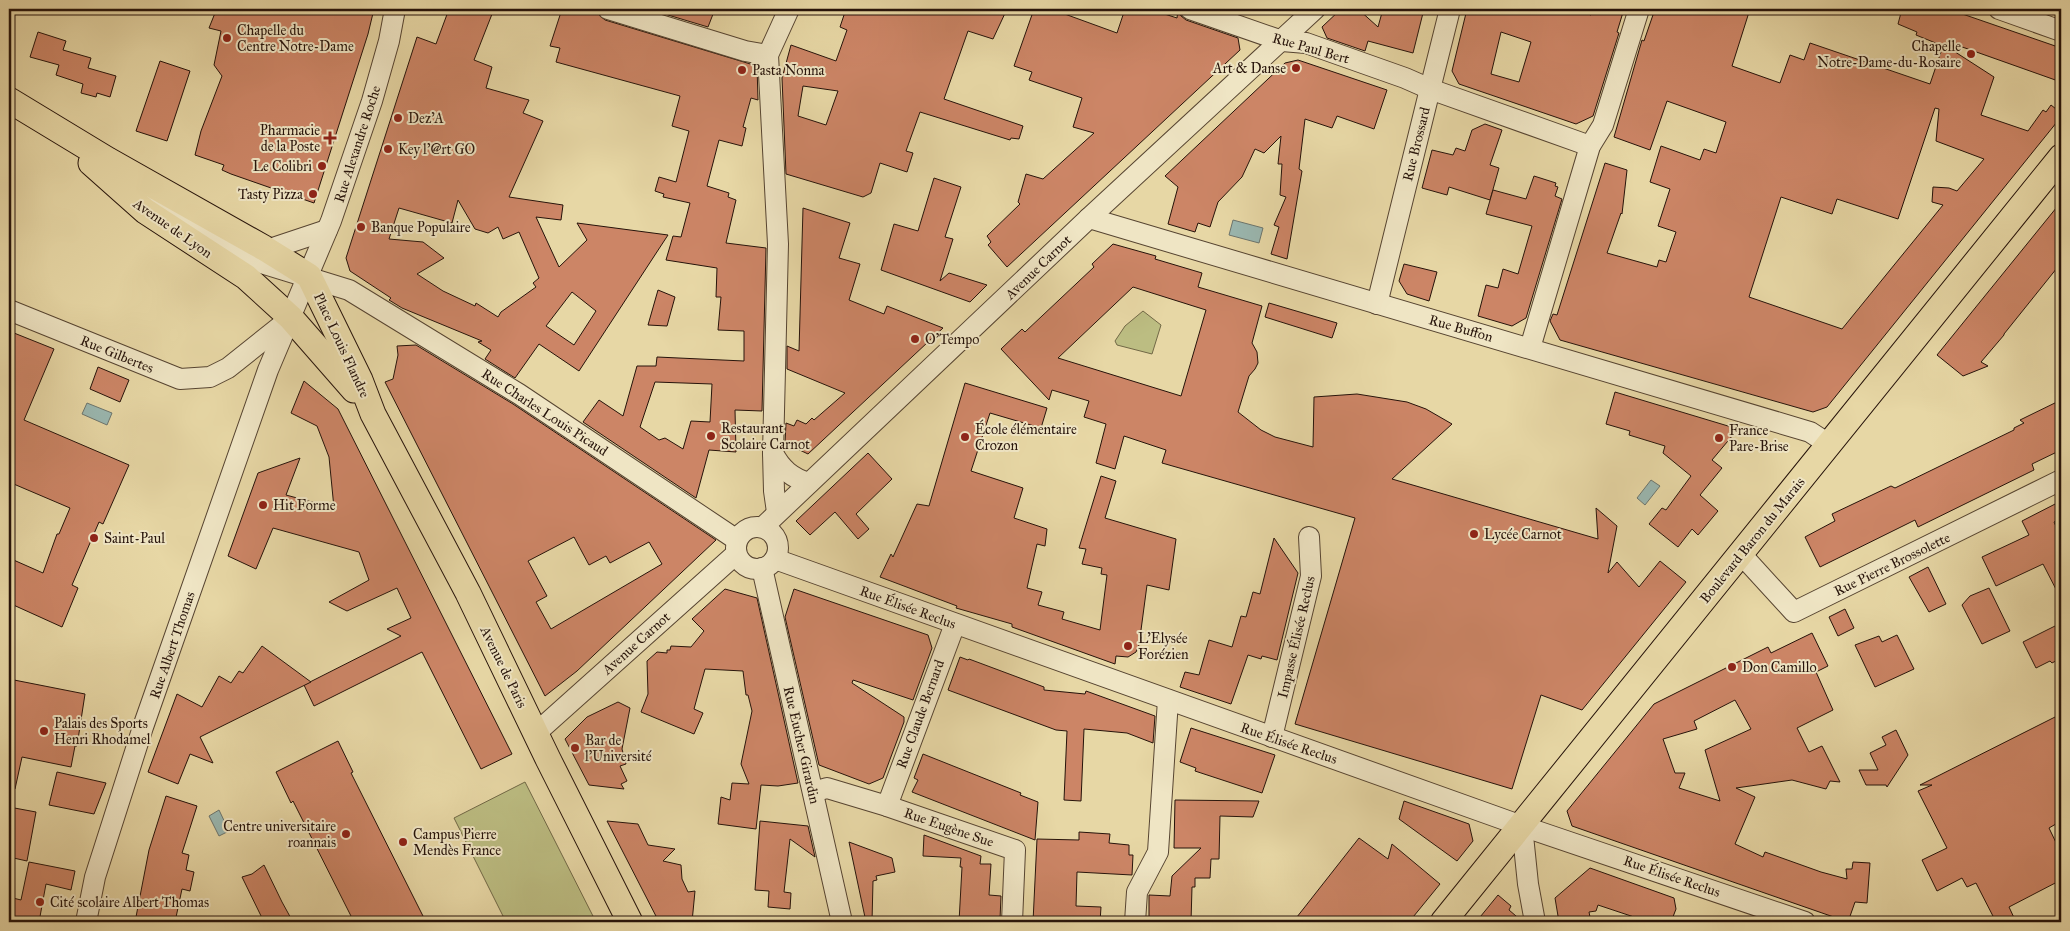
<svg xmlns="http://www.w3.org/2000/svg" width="2070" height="931" font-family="'IM FELL Great Primer',serif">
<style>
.green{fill:#bcbd82;stroke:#716846}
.water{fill:#9ab7b0;stroke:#6c756e}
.building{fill:#cc8566;stroke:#26130a;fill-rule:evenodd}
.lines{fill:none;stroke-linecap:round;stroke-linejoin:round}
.minor-casing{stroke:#564431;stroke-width:22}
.major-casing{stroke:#26130a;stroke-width:27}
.minor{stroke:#efe5c4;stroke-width:20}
.major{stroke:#e7d7a5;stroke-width:25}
.poi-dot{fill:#8f2418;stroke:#efe5c4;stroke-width:2}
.labels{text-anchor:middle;stroke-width:4;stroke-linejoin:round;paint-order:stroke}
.poi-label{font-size:14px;fill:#26130a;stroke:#efe5c4;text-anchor:start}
.street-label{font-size:14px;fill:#26130a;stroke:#efe5c4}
</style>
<rect width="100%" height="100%" fill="#e7d7a5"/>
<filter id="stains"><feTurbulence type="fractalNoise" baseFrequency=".004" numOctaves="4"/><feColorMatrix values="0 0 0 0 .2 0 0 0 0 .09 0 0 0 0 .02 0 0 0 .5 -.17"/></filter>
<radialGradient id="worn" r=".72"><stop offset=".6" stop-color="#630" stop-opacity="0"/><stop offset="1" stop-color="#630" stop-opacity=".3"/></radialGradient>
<g class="green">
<polygon points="1143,311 1161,325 1152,354 1117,345 1115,341 1125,326"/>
<polygon points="525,782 596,922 506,922 454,818"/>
</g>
<g class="water">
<polygon points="1233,220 1263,228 1259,243 1229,235"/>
<polygon points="87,403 112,413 107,425 82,414"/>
<polygon points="1651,480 1660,486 1645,505 1637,498"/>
<polygon points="219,810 229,831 219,836 209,816"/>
</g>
<g class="building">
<polygon points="219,9 374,9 368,34 314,203 231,174 222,170 224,165 195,155 201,131 222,76 214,65 221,31 209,28 215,13 217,13"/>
<path d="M449 9H494L474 60 492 67 486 88 529 100 523 113 543 121 509 197 563 205 561 220 536 217 559 267 587 240 577 223 668 235 579 371 539 344 515 378 485 359 491 350 478 342 482 341 402 308 389 300 391 298 350 271 346 258 417 37 436 44ZM458 200 475 229 488 233 498 227 503 239 519 232 539 278 533 283 536 287 501 312 498 317 476 303 475 306 443 291 417 274 444 258 423 242 389 239 399 208 452 223ZM572 292 596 311 574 345 546 326Z"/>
<path d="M562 9H580L598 14 605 20 757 66 758 100 751 98 743 127 746 128 742 146 719 140 707 186 729 193 728 197 736 200 726 243 766 248 762 411 735 410 736 452 709 450 696 498 583 422 599 400 623 416 637 366H656L657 357 744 361V331L718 330 721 297H716L717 268 666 260 673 236 681 237 690 203 663 197 664 194 655 191 659 177 676 182 689 131 672 126 680 96 556 62 560 48 550 46ZM655 382 712 384 710 422 691 421 683 449 665 438 659 440 640 427Z"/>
<polygon points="648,9 715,9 708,27"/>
<path d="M846 9H1007L993 39 968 31 944 99 1023 126 1019 139 1011 138 1010 140 920 112 906 151 913 153 907 172 880 163 871 193 863 197 786 174 782 78 791 45 836 61 847 30 840 27ZM803 86 838 91 826 125 798 116Z"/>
<polygon points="1034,9 1051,9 1117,33 1125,9 1149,9 1177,18 1178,9 1181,16 1186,20 1238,38 1240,50 1007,267 988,245 991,242 987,236 1020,204 1018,202 1026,174 1043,179 1094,133 1073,127 1082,98 1029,80 1032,72 1014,66"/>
<polygon points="1341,9 1358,9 1378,27 1383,9 1424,9 1413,53 1368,41 1365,51 1327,38 1322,27"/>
<path d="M1467 9H1572L1591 15 1592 13 1594 14 1596 9H1624L1617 32 1619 33 1593 116 1576 124 1459 84 1452 71ZM1501 32 1531 42 1519 82 1491 74Z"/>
<path d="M1655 9H1750L1732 66 1780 83 1790 55 1804 60 1810 43 1930 84 1943 46 1916 35 1917 32 1898 24 1902 9H1948L2061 48V82L1951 43 1949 48 1994 77 1981 115 2028 131 2043 110 2046 112 2051 105 2061 113V117L1827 407 1813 412 1560 340 1550 321 1553 314 1557 315 1605 163 1627 170 1622 214 1621 213 1607 253 1657 267 1659 260 1666 262 1676 232 1658 226 1670 189 1650 182 1661 146 1700 160 1704 149 1716 153 1726 122 1667 101 1650 150 1614 137 1642 40 1644 41ZM1935 108 1939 109 1936 141 1984 159 1957 191 1949 188 1933 187 1932 202 1943 205 1842 329 1749 297 1781 197 1832 214 1837 199 1898 219Z"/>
<polygon points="38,32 66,41 63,50 91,58 88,68 116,76 110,97 97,93 96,97 81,93 83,84 56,75 59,65 30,57"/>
<polygon points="1298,60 1387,90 1374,129 1337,116 1332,128 1305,119 1299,169 1302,171 1287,259 1271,254 1279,227 1274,225 1286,197 1280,195 1282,164 1278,164 1281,136 1264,153 1255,149 1242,177 1218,202 1210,227 1198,223 1195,232 1168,224 1178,187 1165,176 1285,63"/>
<polygon points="160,61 190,71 167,141 136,131"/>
<polygon points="1485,124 1502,130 1490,165 1499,168 1490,200 1449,187 1447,195 1422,188 1432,150 1453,155 1456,148 1465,151 1472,130"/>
<polygon points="1534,176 1556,183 1555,186 1558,187 1555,196 1562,199 1526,318 1512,326 1478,316 1486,285 1498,288 1503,269 1518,274 1532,226 1486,214 1493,190 1526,199"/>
<polygon points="934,178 961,187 945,237 953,239 940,281 949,273 987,285 970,302 881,270 894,224 918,231"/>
<polygon points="2061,202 2061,263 2004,334 2004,335 1981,362 1988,366 1963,376 1937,355"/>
<polygon points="803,208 850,223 839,258 860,264 849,300 884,314 887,306 943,328 808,454 785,443 786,423 794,426 797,420 806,424 812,418 814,420 845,393 787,369 787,346 799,351"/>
<path d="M1113 244 1156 256 1155 259 1202 273 1198 287 1262 306 1252 343 1257 352 1258 363 1255 369 1249 376 1238 412 1261 430 1275 437 1313 447 1314 397 1357 394 1407 402 1426 409 1452 424 1392 479 1598 539 1596 508 1617 526 1608 573 1617 562 1639 587 1660 561 1686 582 1582 710 1541 695 1512 789 1295 724 1355 518 1162 463 1166 450 1124 436 1115 469 1096 463 1106 424 1084 417 1089 401 1052 390 1049 400 1001 349 1022 329 1025 332 1094 267 1092 264ZM1133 287 1206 310 1181 396 1058 358Z"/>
<polygon points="1404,264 1437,272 1429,301 1407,294 1399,281"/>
<polygon points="658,290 675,297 667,326 648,325"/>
<polygon points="1269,303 1337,323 1332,338 1265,317"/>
<polygon points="9,331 54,349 24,420 129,465 103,524 99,522 72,585 78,588 62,627 9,603 9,558 43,573 57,534 59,534 70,508 9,482"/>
<path d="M416 345 513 404 716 540 577 671 545 696 385 382 393 379 398 355 397 346ZM574 537 589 565 606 556 610 563 649 542 662 564 551 629 536 602 547 596 528 561Z"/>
<polygon points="98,367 129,380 120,402 90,389"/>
<polygon points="304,381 338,409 512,754 481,769 422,652 314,706 304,685 401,636 387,629 411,618 397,588 347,611 329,602 369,580 359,552 273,528 256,569 228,556 258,473 300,458 286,495 334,508 329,457 317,426 291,413"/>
<polygon points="965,383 1047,408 1041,428 990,413 971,471 1023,488 1014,518 1047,529 1045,546 1037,544 1027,588 1042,592 1038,605 1064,612 1062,619 1100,630 1107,575 1101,574 1102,568 1082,564 1086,549 1079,548 1101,476 1116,481 1105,518 1176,539 1169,590 1147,585 1139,645 1136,652 1128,657 1116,656 1115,664 1012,627 1012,624 956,608 957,606 880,577 891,554 893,557 917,504 929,506"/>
<polygon points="1615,392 1738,429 1712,460 1722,468 1700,495 1718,511 1698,535 1692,529 1678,547 1649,524 1662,508 1666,510 1691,476 1663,453 1665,446 1629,435 1630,431 1606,424"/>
<polygon points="2061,400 2061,450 2032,464 2034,470 1918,527 1915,520 1820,567 1805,537 1835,521 1832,514 1891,486 1895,488 2014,430 2014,428 2024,423 2020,420"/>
<polygon points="868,453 892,479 856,514 869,529 858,539 835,512 810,535 796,521"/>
<polygon points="2061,501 2061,518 2054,522 2061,538 2061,599 2043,564 1996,586 1982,557 2029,535 2022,521"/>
<polygon points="1274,538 1298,573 1277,660 1262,656 1261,659 1248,655 1231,704 1180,687 1185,672 1199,675 1209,640 1232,647 1241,616 1246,617 1253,592 1260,594"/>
<polygon points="1928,567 1946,604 1929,612 1909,577"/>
<polygon points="1989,588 2010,631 1982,644 1962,605 1970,596"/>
<polygon points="725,589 757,598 798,783 778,786 761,785 756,829 718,824 721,797 730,800 732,783 749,784 741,764 752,711 748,695 746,695 743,671 705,669 694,709 703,713 694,734 641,712 648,694 647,661 657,652 667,653 667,650 670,650 671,646 691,647 704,631 692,619"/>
<polygon points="794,589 928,635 932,648 913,700 853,680 852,683 904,717 904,722 883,778 869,784 819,765 785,617"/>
<polygon points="1845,609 1854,628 1838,636 1829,617"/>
<polygon points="2061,623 2061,658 2052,663 2050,661 2036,668 2023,642"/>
<path d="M1812 633 1828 666 1816 672 1833 710 1797 728 1809 752 1822 746 1840 782 1830 781 1826 789 1792 780 1736 788 1755 797 1735 844 1763 857 1765 852 1821 872 1847 879 1846 869H1852L1853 862 1870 863 1867 903 1855 902 1848 922 1572 826 1567 811 1654 704 1768 647 1771 653ZM1735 700 1751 729 1705 750 1720 801 1679 788 1685 773H1675L1663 739 1697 729 1694 721Z"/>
<polygon points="1897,635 1914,669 1875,687 1855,645 1879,636 1882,642"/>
<polygon points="262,646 311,682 200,737 213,763 190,754 178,784 148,772 177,694 202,707 219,676 231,683 239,671 243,673"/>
<polygon points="960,657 968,660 969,659 1044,687 1044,690 1085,694 1086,691 1155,716 1153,743 1127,733 1084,729 1081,801 1064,800 1067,731 1056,730 948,690"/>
<polygon points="9,679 85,694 77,746 75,746 71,767 22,757 15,789 9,788"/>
<polygon points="618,702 630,708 622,749 626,764 620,766 627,781 621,784 624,789 589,785 565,739 587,717"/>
<polygon points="2061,714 2061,821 2049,828 2061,853 2061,880 2009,907 2016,922 1996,922 1976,883 1967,887 1962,878 1937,891 1922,860 1947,848 1918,791 1932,785 1920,785"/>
<polygon points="1191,728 1275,755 1262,793 1195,771 1196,768 1180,762"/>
<polygon points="1896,730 1908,755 1887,787 1886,785 1866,785 1859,770 1878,770 1870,753 1886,745 1882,737"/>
<polygon points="338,741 353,772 351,773 426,922 354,922 293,801 291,803 276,772"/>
<polygon points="923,754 1021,793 1020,795 1038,802 1035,840 912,792 918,780 914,778"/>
<polygon points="57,772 106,783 94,814 49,805"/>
<polygon points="166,796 197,806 182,853 189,855 186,870 194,872 190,891 182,889 175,922 135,922 149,850"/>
<polygon points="1175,800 1259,801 1253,817 1220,816 1219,859 1211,859 1210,878 1195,878 1195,887 1192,887 1191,922 1169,922 1169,919 1149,918 1149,895 1170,896 1172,876 1201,848 1174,848"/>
<polygon points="1404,801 1469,824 1473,841 1457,861 1399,819"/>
<polygon points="9,807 36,812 27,861 9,857"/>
<polygon points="607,821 638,824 648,845 675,849 663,861 681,865 682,879 688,892 695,891 692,922 659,922"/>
<polygon points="760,821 808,826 815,857 790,839 784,892 791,893 790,909 768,907 769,891 755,890"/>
<polygon points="1079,832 1110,834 1109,843 1129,845 1129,855 1133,855 1132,875 1077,872 1076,906 1101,907 1100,922 1033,922 1037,839 1079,840"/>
<polygon points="924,835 981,856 980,864 991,864 989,895 1001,896 1000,919 981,918 981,922 959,922 962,867 960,867 961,858 923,856"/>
<polygon points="1359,838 1388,859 1392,844 1440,884 1409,922 1293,922"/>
<polygon points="849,842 892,858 895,872 876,876 877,880 873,881 872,922 866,922"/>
<polygon points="29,862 75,871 71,890 46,884 39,922 9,922 9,897 21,900"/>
<polygon points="264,865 282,902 293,922 264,922 242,877 252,874"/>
<polygon points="1590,868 1674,898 1676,909 1671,922 1632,922 1634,917 1598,905 1596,911 1589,912 1591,922 1559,922 1555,898"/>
<polygon points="1498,895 1511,906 1509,910 1523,922 1476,922"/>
</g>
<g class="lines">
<defs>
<g id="minor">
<polyline points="608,9 745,51 768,55"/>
<polyline points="1190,9 1282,41 1306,43 1405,78 1430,89 1450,9"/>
<polyline points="1999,9 2061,31"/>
<polyline points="129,187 255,261 349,290 519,394 737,540"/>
<polyline points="1089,218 1810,432 1830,445"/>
<polyline points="267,250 327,230"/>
<polyline points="1377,304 1430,89 1590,146"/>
<polyline points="9,310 180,379 210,377 228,368 287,321"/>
<polyline points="1530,348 1590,146 1603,125 1639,9"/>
<path d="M773 453C781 469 792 478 809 483"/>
<polyline points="777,512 774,491 773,453 778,244 768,55 789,9"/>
<circle cx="757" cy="548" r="21"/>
<polyline points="763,527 1089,218 1315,9"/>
<polyline points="1740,553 1794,612 2061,480"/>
<polyline points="775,559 1522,826 1805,922"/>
<polyline points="762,568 842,922"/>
<polyline points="536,733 736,554"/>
<polyline points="1272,737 1311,576 1309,537"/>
<polyline points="813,792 827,788 887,806 1015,850 1012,922"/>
<polyline points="887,806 955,624"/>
<polyline points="1522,826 1528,884 1535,922"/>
<polyline points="86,922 95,877 143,727 268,370 331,221 372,101 389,41 395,9"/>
<polyline points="1135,922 1137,892 1158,852 1168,700"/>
</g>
<g id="major">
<polyline points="9,100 108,160 264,248 309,276 360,380 373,414 468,593 548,759 630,922"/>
<polyline points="91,163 145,211 246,277 291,318 354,390"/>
<polyline points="1443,922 2061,157"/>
</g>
</defs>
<use href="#minor" class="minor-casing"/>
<use href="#major" class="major-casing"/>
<use href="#minor" class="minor"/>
<use href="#major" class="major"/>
</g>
<g class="poi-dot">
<circle cx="227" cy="38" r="5"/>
<circle cx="1971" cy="54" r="5"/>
<circle cx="1296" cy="68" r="5"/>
<circle cx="742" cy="70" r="5"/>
<circle cx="398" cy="118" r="5"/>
<path d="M327.5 130.5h5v5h5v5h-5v5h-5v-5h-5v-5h5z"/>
<circle cx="388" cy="149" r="5"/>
<circle cx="322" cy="166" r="5"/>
<circle cx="313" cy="194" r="5"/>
<circle cx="361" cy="227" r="5"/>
<circle cx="915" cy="339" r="5"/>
<circle cx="711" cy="436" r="5"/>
<circle cx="965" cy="437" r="5"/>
<circle cx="1719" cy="438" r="5"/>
<circle cx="263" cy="505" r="5"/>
<circle cx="1474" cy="534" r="5"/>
<circle cx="94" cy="538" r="5"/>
<circle cx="1128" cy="646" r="5"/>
<circle cx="1732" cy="667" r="5"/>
<circle cx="44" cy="731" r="5"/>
<circle cx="575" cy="748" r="5"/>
<circle cx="346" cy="834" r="5"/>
<circle cx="403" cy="842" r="5"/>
<circle cx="40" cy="902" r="5"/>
</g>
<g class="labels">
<g class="poi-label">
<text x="237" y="35">Chapelle du<tspan x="237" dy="16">Centre Notre-Dame</tspan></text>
<text x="1961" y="51" text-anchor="end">Chapelle<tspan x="1961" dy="16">Notre-Dame-du-Rosaire</tspan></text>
<text x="1286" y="73" text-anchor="end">Art &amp; Danse</text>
<text x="752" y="75">Pasta Nonna</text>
<text x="408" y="123">Dez'A</text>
<text x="320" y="135" text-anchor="end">Pharmacie<tspan x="320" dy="16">de la Poste</tspan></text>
<text x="398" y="154">Key l'@rt GO</text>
<text x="312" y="171" text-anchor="end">Le Colibri</text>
<text x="303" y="199" text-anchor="end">Tasty Pizza</text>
<text x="371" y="232">Banque Populaire</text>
<text x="925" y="344">O'Tempo</text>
<text x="721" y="433">Restaurant<tspan x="721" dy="16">Scolaire Carnot</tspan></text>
<text x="975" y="434">École élémentaire<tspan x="975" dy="16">Crozon</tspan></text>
<text x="1729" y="435">France<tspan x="1729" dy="16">Pare-Brise</tspan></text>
<text x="273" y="510">Hit Forme</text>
<text x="1484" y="539">Lycée Carnot</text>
<text x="104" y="543">Saint-Paul</text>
<text x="1138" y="643">L'Elysée<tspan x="1138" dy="16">Forézien</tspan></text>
<text x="1742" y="672">Don Camillo</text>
<text x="54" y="728">Palais des Sports<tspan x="54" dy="16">Henri Rhodamel</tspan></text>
<text x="585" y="745">Bar de<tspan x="585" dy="16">l'Université</tspan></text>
<text x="336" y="831" text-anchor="end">Centre universitaire<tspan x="336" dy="16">roannais</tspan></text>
<text x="413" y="839">Campus Pierre<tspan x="413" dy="16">Mendès France</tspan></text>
<text x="50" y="907">Cité scolaire Albert Thomas</text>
</g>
<g class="street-label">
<text transform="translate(1311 48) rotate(16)" y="5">Rue Paul Bert</text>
<text transform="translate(357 144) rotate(-72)" y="5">Rue Alexandre Roche</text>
<text transform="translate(1416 144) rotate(-76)" y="5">Rue Brossard</text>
<text transform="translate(173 228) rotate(35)" y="5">Avenue de Lyon</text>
<text transform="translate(1038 267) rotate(-44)" y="5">Avenue Carnot</text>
<text transform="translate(1461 328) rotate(16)" y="5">Rue Buffon</text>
<text transform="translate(342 345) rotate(65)" y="5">Place Louis Flandre</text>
<text transform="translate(117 354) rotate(22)" y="5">Rue Gilbertes</text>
<text transform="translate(545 412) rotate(33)" y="5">Rue Charles Louis Picaud</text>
<text transform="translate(1752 540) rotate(-51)" y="5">Boulevard Baron du Marais</text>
<text transform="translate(1892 564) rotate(-26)" y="5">Rue Pierre Brossolette</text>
<text transform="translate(908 607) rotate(20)" y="5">Rue Élisée Reclus</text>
<text transform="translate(1296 637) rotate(-77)" y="5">Impasse Élisée Reclus</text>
<text transform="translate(636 643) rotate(-42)" y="5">Avenue Carnot</text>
<text transform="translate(172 645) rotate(-71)" y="5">Rue Albert Thomas</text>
<text transform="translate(504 667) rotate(64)" y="5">Avenue de Paris</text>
<text transform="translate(920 714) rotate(-70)" y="5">Rue Claude Bernard</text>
<text transform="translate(1289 743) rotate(19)" y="5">Rue Élisée Reclus</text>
<text transform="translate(802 745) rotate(77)" y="5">Rue Eucher Girardin</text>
<text transform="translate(949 827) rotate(19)" y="5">Rue Eugène Sue</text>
<text transform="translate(1672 876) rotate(19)" y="5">Rue Élisée Reclus</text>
</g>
</g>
<rect width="2070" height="931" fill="none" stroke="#e7d7a5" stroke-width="30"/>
<rect x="10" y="10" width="2050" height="911" fill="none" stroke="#26130a" stroke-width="2.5"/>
<rect x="15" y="15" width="2040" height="901" fill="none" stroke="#26130a"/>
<rect width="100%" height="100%" filter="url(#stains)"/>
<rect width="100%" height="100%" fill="url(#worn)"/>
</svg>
